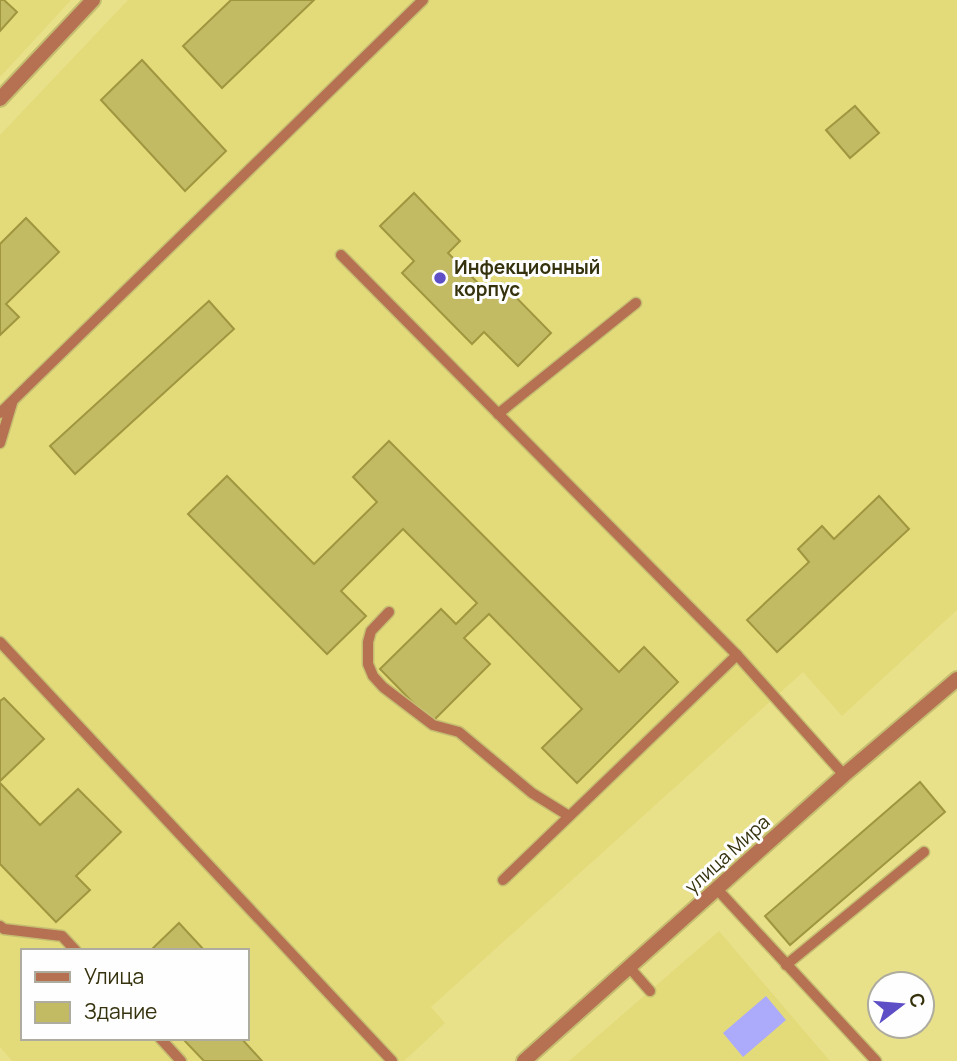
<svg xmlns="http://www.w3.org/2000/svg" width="957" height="1061" font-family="Manrope,sans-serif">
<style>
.built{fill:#e3da7a;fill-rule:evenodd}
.green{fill:#acabfb}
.building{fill:#c3bb64;stroke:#9f963f;stroke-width:2}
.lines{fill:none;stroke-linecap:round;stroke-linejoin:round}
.service-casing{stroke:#c5be71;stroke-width:13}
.tertiary-casing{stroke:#c5be71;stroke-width:18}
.service{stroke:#b67052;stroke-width:10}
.tertiary{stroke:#b67052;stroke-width:14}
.poi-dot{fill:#5e4fc7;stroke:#fefefe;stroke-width:2.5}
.labels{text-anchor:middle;stroke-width:6;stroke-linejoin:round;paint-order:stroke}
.poi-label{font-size:19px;font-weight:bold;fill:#35320d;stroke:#fefefe;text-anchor:start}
.street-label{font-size:19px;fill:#35320d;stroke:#fefefe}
</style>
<rect width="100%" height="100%" fill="#e9e18a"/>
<g class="built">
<polygon points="0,0 71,0 0,77"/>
<path d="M128 0H957V610L842 716 803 672 431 1007 445 1023 404 1061H12L0 1047V135ZM23 951H247V1038H23Z"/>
<polygon points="719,931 830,1061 569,1061"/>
</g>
<polygon class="green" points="766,996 786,1020 743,1057 723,1033"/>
<g class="building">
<polygon points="0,0 4,0 17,12 0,31"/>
<polygon points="231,0 314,0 222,88 183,46"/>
<polygon points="142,60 226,151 185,191 101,100"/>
<polygon points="855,106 879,133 850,158 826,130"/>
<polygon points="414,193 460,241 448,253 490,295 502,283 551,333 518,366 484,332 472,344 402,273 414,261 380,226"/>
<polygon points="26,218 59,252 6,304 19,317 0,335 0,244"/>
<polygon points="209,301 234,329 75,474 50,446"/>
<polygon points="389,441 619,672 644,647 678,682 577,783 542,748 582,709 489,614 464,638 490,664 432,722 380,669 441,609 456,624 477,603 403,529 341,591 366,616 327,654 188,514 227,476 314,564 377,502 353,477"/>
<polygon points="879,496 909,529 777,652 747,620 809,562 798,549 822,526 834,539"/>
<polygon points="4,698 44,739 0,781 0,701"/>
<polygon points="920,782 945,812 790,945 765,916"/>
<polygon points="0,783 40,825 78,789 121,832 76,876 90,890 56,922 0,864"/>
<polygon points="179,923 205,951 150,951"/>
<polygon points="182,1038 241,1038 262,1061 204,1061"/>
</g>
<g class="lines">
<defs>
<g id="service">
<polyline points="341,255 737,655 844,775"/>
<polyline points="0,413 423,0"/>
<polyline points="498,414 636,303"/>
<polyline points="0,443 12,403"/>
<polyline points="389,612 371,631 368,642 368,664 373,676 383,687 433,725 459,732 532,793 569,816"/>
<polyline points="0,642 392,1061"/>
<polyline points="503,880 737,655"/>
<polyline points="717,889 876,1061"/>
<polyline points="0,926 4,929 62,936 76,951"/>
<polyline points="786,965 924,852"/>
<polyline points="629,967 650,991"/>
<polyline points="160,1038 181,1061"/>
</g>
<g id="tertiary">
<polyline points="0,99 93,0"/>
<polyline points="524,1061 844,775 957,679"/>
</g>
</defs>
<use href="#service" class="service-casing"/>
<use href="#tertiary" class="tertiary-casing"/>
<use href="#service" class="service"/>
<use href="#tertiary" class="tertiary"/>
</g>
<circle class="poi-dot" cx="440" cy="278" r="7"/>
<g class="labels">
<g class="poi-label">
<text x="454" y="274">Инфекционный<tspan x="454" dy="22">корпус</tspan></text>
</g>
<g class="street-label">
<text transform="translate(727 854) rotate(-42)" y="7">улица Мира</text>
</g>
</g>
<rect x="21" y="949" width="228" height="91" fill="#fefefe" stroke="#aeac9e" stroke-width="2"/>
<rect x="35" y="972" width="35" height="10" fill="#b67052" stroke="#aeac9e" stroke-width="2"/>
<text x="84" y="984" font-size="21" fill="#35320d">Улица</text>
<rect x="35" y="1002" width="35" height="21" fill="#c3bb64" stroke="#aeac9e" stroke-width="2"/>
<text x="84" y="1019" font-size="21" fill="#35320d">Здание</text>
<g transform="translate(901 1005) rotate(74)"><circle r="33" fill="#fefefe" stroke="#aeac9e" stroke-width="2"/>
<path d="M0-5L12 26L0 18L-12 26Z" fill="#5e4fc7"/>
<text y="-10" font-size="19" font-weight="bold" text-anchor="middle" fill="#35320d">С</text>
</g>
</svg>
